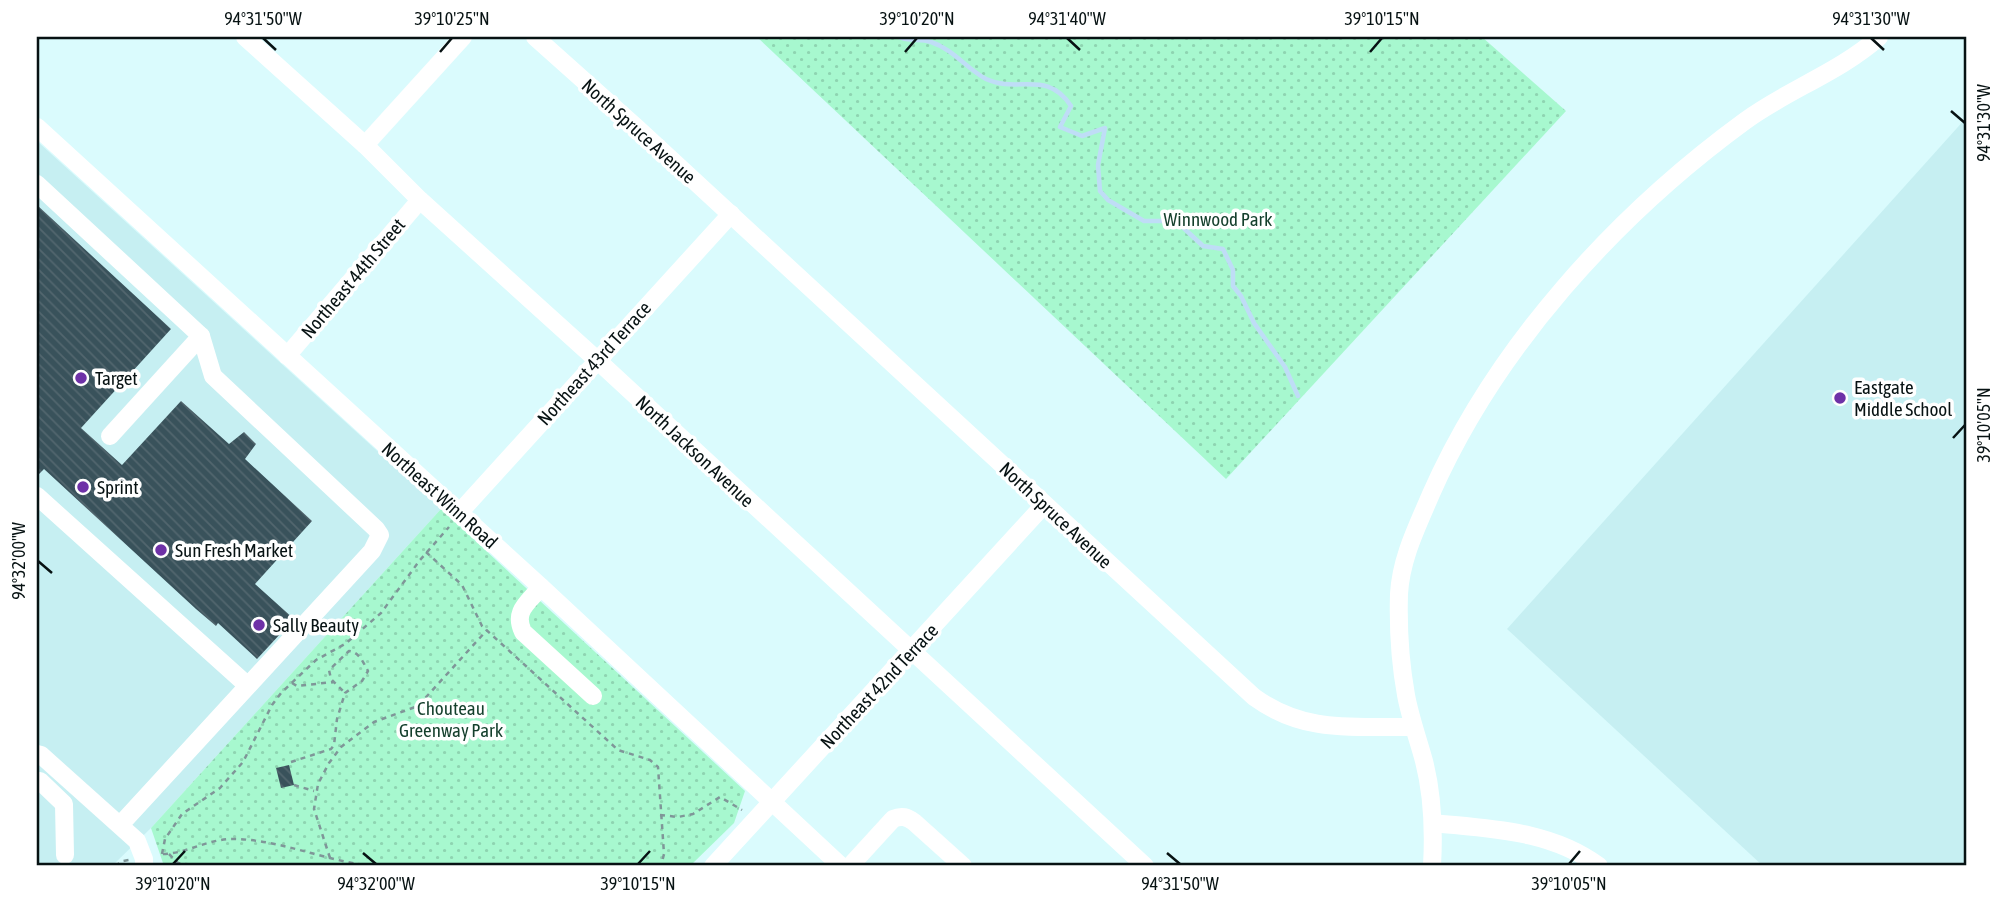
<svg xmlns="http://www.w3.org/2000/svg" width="2003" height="903" font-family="'Asap Condensed',sans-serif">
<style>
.built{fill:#c6eff2}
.park{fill:url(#park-dots)}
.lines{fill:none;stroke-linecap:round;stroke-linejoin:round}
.stream{stroke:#bfddf6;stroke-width:4.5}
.building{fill:url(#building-back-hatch)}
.path{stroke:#7f9698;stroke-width:2.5;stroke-dasharray:5 5;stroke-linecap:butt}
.minor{stroke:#fff;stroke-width:18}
.ticks{fill:none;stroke:#071213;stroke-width:2.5}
.poi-dot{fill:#6e31a7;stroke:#fff;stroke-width:2.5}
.labels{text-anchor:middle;stroke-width:7;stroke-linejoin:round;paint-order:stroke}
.street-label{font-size:19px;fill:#071213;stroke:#fff}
.park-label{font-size:19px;fill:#143f2c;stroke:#fff}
.poi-label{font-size:19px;fill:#071213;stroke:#fff;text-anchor:start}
.neatline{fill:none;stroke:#071213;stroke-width:2.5}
.ticks-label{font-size:18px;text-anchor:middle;fill:#071213}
</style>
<defs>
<pattern id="park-dots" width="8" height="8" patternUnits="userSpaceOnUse" patternTransform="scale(1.75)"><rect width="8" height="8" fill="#a7f8cf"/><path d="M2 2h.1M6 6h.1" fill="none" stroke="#8ed4b1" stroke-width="1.8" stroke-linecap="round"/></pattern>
<pattern id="building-back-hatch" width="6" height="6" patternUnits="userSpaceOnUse" patternTransform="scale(1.75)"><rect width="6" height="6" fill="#39525b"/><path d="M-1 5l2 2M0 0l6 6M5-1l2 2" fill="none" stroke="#52666e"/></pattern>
</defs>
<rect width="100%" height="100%" fill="#dafbfd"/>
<g class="built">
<polygon points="1966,118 1966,866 1763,866 1507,629"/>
<polygon points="37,141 441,509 151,828 112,866 37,866"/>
</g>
<g class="park">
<polygon points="757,37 1482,37 1566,111 1226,479"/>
<polygon points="441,509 745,791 734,823 690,866 164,866 151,828"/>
</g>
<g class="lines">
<path class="stream" d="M899 37C909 42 921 38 931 42 953 49 967 69 986 79 1018 94 1047 69 1071 106L1060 127 1082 136 1105 128 1098 165 1100 191 1108 200 1144 221H1176L1203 246 1223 249 1233 270V286L1241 296 1254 323 1285 367 1298 396"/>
</g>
<g class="building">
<polygon points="37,205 171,329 81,428 122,465 181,401 229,444 244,432 256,444 245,459 312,521 255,584 294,619 257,659 218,623 216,626 196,609 44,469 37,476"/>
<polygon points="289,765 294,785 281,788 276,768"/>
</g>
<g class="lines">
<g class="path">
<polyline points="426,552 462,585 482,626 618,750 650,760 658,767 664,854 661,866"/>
<polyline points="292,683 297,686 333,682"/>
<path d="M291 762 331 749 334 745 337 719 345 693 362 681 368 671C363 662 359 652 349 651L329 670 331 679 345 693"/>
<polyline points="294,785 314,791"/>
<polyline points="660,815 678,817 693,814 720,797 742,810"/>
<polyline points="162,854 165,839 182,814 220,788 243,762 272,705 281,693 316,660 345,644 381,613 420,560 449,527"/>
<path d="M163 854C185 854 208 839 232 839 279 839 325 861 372 866"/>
<polyline points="169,854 178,863 201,866"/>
<polyline points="330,858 314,809 318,784 329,763 341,747 374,722 418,706 487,630"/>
<polyline points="115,866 123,861 129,860"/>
</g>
<g class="minor">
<polyline points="245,37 365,145 420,200 597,360 1145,866"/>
<path d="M535 37 637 128 1254 697C1305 734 1353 726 1413 727"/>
<polyline points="37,127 541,587 841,866"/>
<polyline points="365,145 463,37"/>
<polyline points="37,184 201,336 213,376 376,529 380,535 372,551 121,824"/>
<polyline points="287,356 420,200"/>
<polyline points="110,436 201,336"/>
<polyline points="37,496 247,685"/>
<polyline points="459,513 731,214"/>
<path d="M541 587C528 603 513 611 523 632L593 696"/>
<polyline points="37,754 41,755 137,841 144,859 144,866"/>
<polyline points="40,781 64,804 65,855"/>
<path d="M1433 823C1491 829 1550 830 1599 866"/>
<polyline points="713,866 1044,505"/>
<path d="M850 866 893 819C902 815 907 817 914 822L963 866"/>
<path d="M1432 866C1434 831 1433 796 1424 761 1418 739 1410 717 1406 695 1400 662 1398 628 1399 594 1401 558 1417 527 1431 494 1496 347 1615 216 1745 121 1787 90 1840 72 1879 37"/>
</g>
</g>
<path class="ticks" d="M263 38 276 50M1067 38 1080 50M1871 38 1884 50M440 52 452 38M905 52 917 38M1370 52 1382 38M1951 111 1965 123M1953 438 1965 425M38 561 52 573M363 853 376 864M1167 853 1180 864M173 864 185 851M638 864 650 851M1569 864 1580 851"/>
<g class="poi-dot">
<circle cx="81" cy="378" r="7"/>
<circle cx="1840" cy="398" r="7"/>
<circle cx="83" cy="487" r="7"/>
<circle cx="161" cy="550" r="7"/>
<circle cx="259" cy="625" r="7"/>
</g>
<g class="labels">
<g class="street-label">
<text transform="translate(639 131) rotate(42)" y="7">North Spruce Avenue</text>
<text transform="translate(353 278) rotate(-50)" y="7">Northeast 44th Street</text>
<text transform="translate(594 363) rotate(-48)" y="7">Northeast 43rd Terrace</text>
<text transform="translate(695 451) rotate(43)" y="7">North Jackson Avenue</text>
<text transform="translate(440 495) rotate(42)" y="7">Northeast Winn Road</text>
<text transform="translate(1056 515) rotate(43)" y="7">North Spruce Avenue</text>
<text transform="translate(879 686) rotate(-47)" y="7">Northeast 42nd Terrace</text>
</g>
<g class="park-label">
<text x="1218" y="226">Winnwood Park</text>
<text x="451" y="715">Chouteau<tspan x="451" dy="22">Greenway Park</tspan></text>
</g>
<g class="poi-label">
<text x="95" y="385">Target</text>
<text x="1854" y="394">Eastgate<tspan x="1854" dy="22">Middle School</tspan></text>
<text x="97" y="494">Sprint</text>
<text x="175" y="557">Sun Fresh Market</text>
<text x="273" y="632">Sally Beauty</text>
</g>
</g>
<rect width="2003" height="903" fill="none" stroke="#ffffff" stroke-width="77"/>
<rect x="38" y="38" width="1927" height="826" class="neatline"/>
<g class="ticks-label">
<text x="263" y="25">94°31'50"W</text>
<text x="452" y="25">39°10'25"N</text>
<text x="917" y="25">39°10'20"N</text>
<text x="1067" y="25">94°31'40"W</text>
<text x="1382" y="25">39°10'15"N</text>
<text x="1871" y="25">94°31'30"W</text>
<text transform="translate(1984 123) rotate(-90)" y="6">94°31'30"W</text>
<text transform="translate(1984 425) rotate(-90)" y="6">39°10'05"N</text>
<text transform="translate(19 561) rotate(-90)" y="6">94°32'00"W</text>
<text x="173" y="890">39°10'20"N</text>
<text x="376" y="890">94°32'00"W</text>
<text x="638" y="890">39°10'15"N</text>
<text x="1180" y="890">94°31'50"W</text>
<text x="1569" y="890">39°10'05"N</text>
</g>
</svg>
